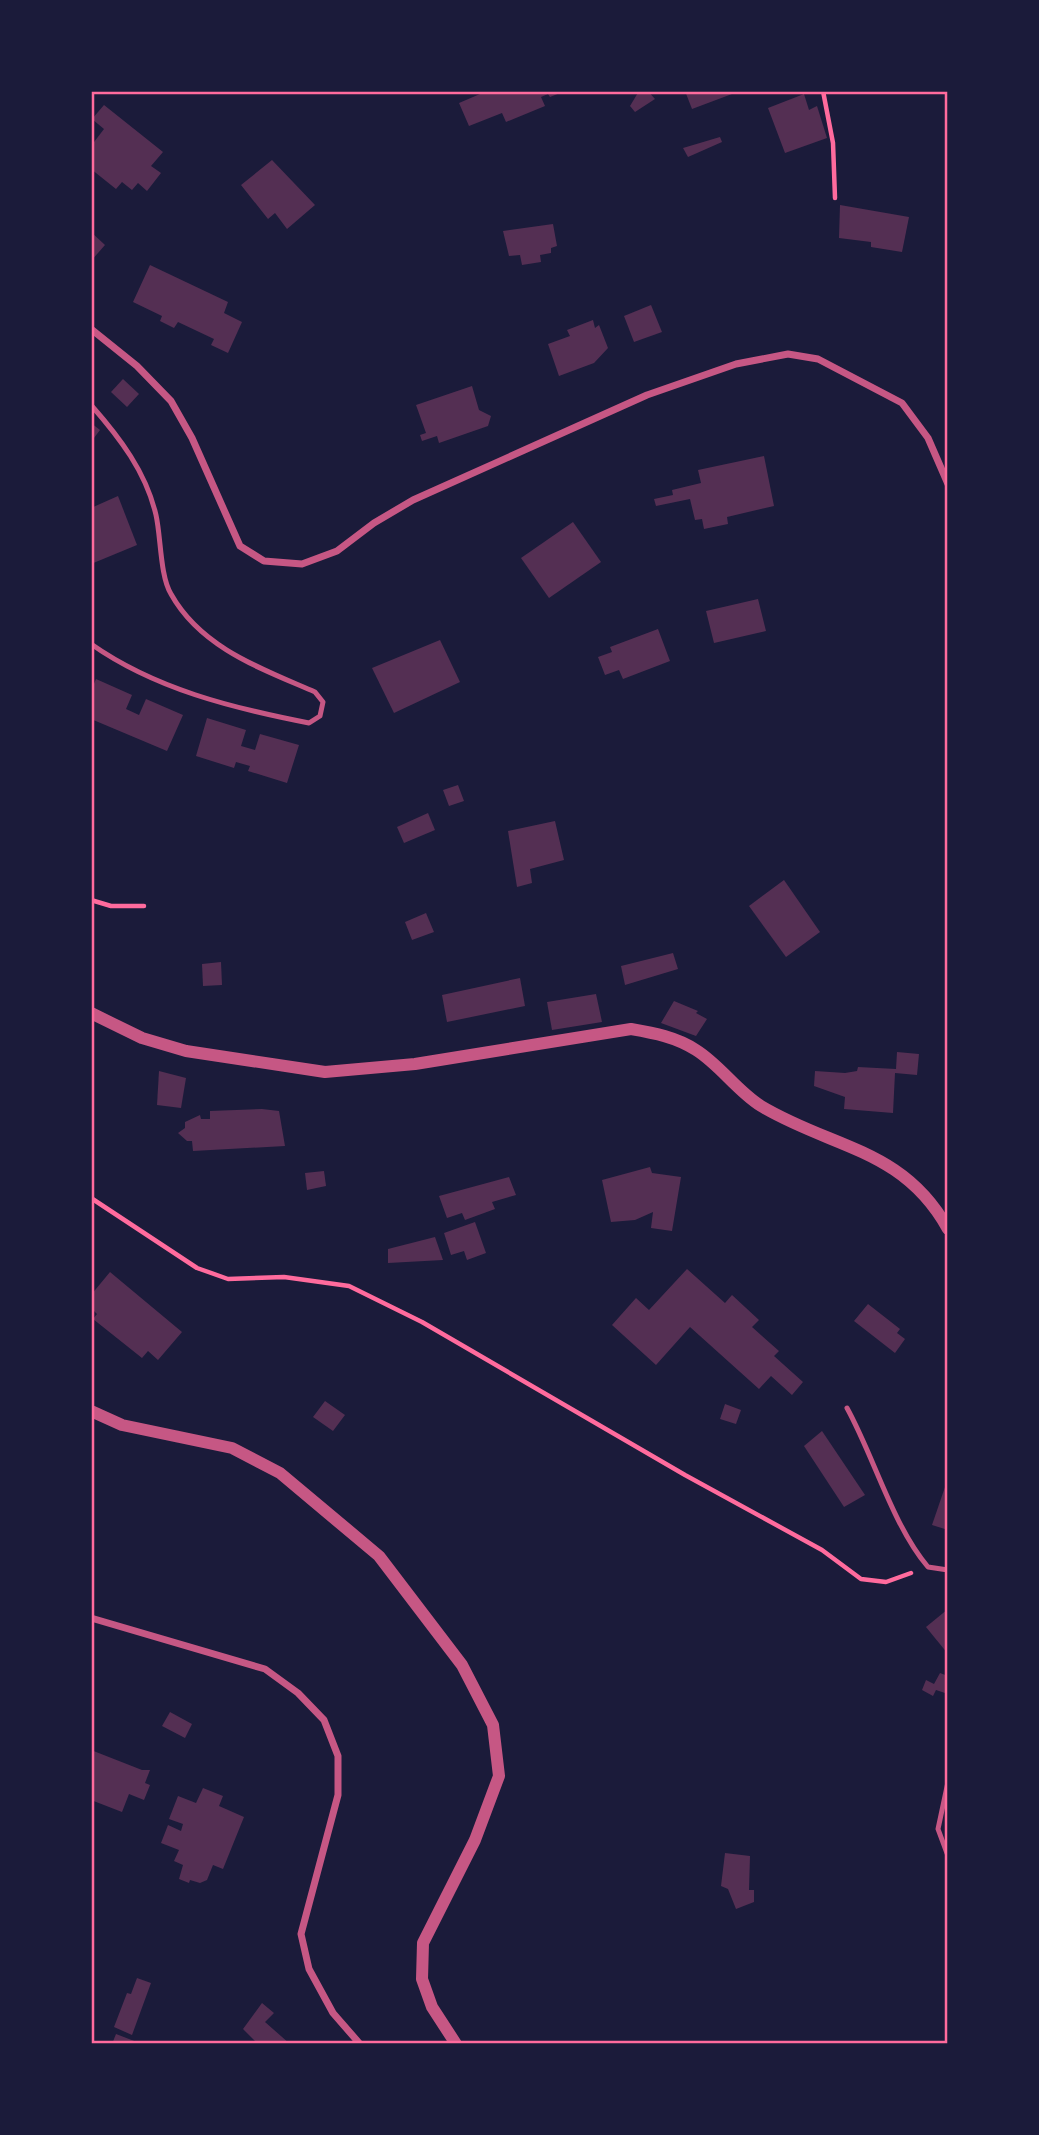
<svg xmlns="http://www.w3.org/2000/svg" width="1039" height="2135" font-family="Cabin,sans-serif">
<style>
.building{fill:#542f53}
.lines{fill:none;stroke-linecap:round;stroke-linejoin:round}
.path{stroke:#ff6b9d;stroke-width:4.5}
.service{stroke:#c65784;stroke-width:5}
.minor{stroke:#c65784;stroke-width:7}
.tertiary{stroke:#c65784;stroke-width:12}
.neatline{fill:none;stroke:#ff6b9d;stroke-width:2.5}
</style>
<rect width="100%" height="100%" fill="#1b1b3a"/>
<g class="building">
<polygon points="487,91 565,91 550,97 548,94 541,97 545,106 506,122 502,113 469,126 459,103"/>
<polygon points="639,91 648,91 655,99 635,112 630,106"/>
<polygon points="685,91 740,91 692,109"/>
<polygon points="804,94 809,110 817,106 827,138 785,153 768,108"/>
<polygon points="104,105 163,152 151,166 161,173 147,191 138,183 132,190 122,182 116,189 91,169 91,146 104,129 92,119"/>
<polygon points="720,137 722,142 688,157 683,148"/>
<polygon points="272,160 315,205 287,229 275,213 268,219 241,185"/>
<polygon points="840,205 909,217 902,252 871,247 871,242 839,238"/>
<polygon points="553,224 557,246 551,248 551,253 540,255 541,262 522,265 520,255 509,256 503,231"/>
<polygon points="91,232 105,245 91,261"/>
<polygon points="150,265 228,302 224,313 242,322 228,353 211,345 214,339 178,322 174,328 160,321 162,316 133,302"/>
<polygon points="651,305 662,332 634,342 624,316"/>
<polygon points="593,320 595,328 599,325 608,348 594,363 559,376 548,344 570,336 567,330"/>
<polygon points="123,379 139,394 127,407 111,392"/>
<polygon points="472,386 479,410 491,416 488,426 439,443 437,436 422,441 420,435 426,433 416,405"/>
<polygon points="91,423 100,430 91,442"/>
<polygon points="764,456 774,506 727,517 728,524 704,529 702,519 695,520 690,499 656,506 654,499 673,495 672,490 701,483 698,470"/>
<polygon points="118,496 137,545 91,564 91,508"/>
<polygon points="573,522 601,562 549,598 521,558"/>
<polygon points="758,599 766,631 714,643 706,611"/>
<polygon points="658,629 670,661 623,679 619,670 605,675 598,657 612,652 610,647"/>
<polygon points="440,640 460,682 394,713 372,668"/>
<polygon points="96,679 132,695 126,709 139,715 146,699 183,715 167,751 91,719 91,691"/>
<polygon points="207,718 246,730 241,746 255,750 260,734 299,745 287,783 248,771 250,766 236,762 234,768 196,756"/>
<polygon points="458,785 464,801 449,806 443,790"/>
<polygon points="428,813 435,830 404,843 397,827"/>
<polygon points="555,821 564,860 530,869 532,883 517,887 508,831"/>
<polygon points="784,880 820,932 786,957 749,906"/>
<polygon points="426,913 434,932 412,940 405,922"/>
<polygon points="673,953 678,969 625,985 621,966"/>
<polygon points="221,962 222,985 203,986 202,964"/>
<polygon points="520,978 525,1006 447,1022 442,995"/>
<polygon points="596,994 602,1022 552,1030 547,1002"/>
<polygon points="674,1001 698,1011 696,1013 707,1019 696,1036 661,1023"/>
<polygon points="897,1052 919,1054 917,1075 895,1073 893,1113 844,1109 845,1097 814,1086 815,1071 845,1073 857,1071 858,1067 896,1069"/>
<polygon points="159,1071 186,1078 181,1108 157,1105"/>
<polygon points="262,1109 279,1111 285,1146 193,1151 192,1141 187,1141 178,1133 185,1128 185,1122 200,1115 201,1119 210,1119 210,1111"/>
<polygon points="650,1167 652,1173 681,1177 672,1231 651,1228 653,1212 635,1220 611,1222 602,1180"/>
<polygon points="324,1171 326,1186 307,1190 305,1173"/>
<polygon points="509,1177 516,1195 492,1202 495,1209 465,1220 462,1213 447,1218 439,1196"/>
<polygon points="475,1222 486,1253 467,1260 464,1251 451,1255 444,1233"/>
<polygon points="435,1237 443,1260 388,1263 388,1249"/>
<polygon points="687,1269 725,1303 732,1295 759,1320 752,1327 779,1351 774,1356 803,1382 792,1395 771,1376 759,1389 690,1327 656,1365 612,1325 636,1298 649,1310"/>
<polygon points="110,1272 182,1332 158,1360 148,1351 142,1358 93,1319 97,1314 91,1308 91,1295"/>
<polygon points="868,1304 900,1329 897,1333 905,1339 895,1353 854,1321"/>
<polygon points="325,1401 345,1415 333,1431 313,1417"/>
<polygon points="725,1404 741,1410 736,1424 720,1419"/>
<polygon points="822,1431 865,1495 844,1507 804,1446"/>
<polygon points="945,1487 948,1488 948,1530 932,1525"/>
<polygon points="948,1609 948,1654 926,1627"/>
<polygon points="940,1673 948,1676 945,1693 936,1690 933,1696 922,1690 926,1680 934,1684"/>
<polygon points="170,1712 192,1724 185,1738 162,1726"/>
<polygon points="91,1750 142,1770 150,1770 145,1783 150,1785 144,1800 129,1794 122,1812 91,1800"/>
<polygon points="203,1788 223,1796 219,1806 244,1817 223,1869 213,1865 207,1880 200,1883 190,1880 189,1883 179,1879 183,1865 174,1861 179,1850 161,1843 168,1825 181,1831 183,1824 169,1819 178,1796 196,1803"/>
<polygon points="725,1853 750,1856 749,1890 754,1890 754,1902 736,1909 728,1889 721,1886"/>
<polygon points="137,1978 151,1983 132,2035 114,2027 127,1993 131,1994"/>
<polygon points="262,2003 274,2013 265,2022 290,2044 254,2044 256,2042 243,2029"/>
<polygon points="116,2034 142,2044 112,2044"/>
</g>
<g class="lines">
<g class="path">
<polyline points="823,91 833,143 835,198"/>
<polyline points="91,900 111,906 144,906"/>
<polyline points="91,1198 197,1268 228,1279 284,1277 349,1286 422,1322 685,1475 822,1550 861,1579 886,1582 911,1573"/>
</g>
<g class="service">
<path d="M91 405C120 438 146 472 156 515 161 537 160 576 171 594 201 648 262 669 315 692L323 702 320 716 309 723C232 708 155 689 91 644"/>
<path d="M847 1408C874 1457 893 1526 928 1567L948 1570"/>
<polyline points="948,1782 938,1829 948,1856"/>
</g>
<g class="minor">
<polyline points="91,329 137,366 171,401 192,438 240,546 264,561 302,564 337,551 374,523 413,500 647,395 736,364 788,354 818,359 902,403 928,438 948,484"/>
<polyline points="91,1618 265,1669 298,1693 324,1720 338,1756 338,1795 301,1934 309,1969 333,2013 360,2044"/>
</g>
<g class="tertiary">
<path d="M91 1013 142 1038 186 1051 325 1072 415 1064 631 1029C654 1033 676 1037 696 1050 720 1065 737 1091 761 1106 833 1149 903 1148 948 1229"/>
<polyline points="91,1411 122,1425 232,1448 280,1473 379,1556 462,1665 493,1725 499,1776 475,1840 423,1943 422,1979 432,2007 456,2044"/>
</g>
</g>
<rect width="1039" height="2135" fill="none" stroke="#1b1b3a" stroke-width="186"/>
<rect x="93" y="93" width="853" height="1949" class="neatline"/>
</svg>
